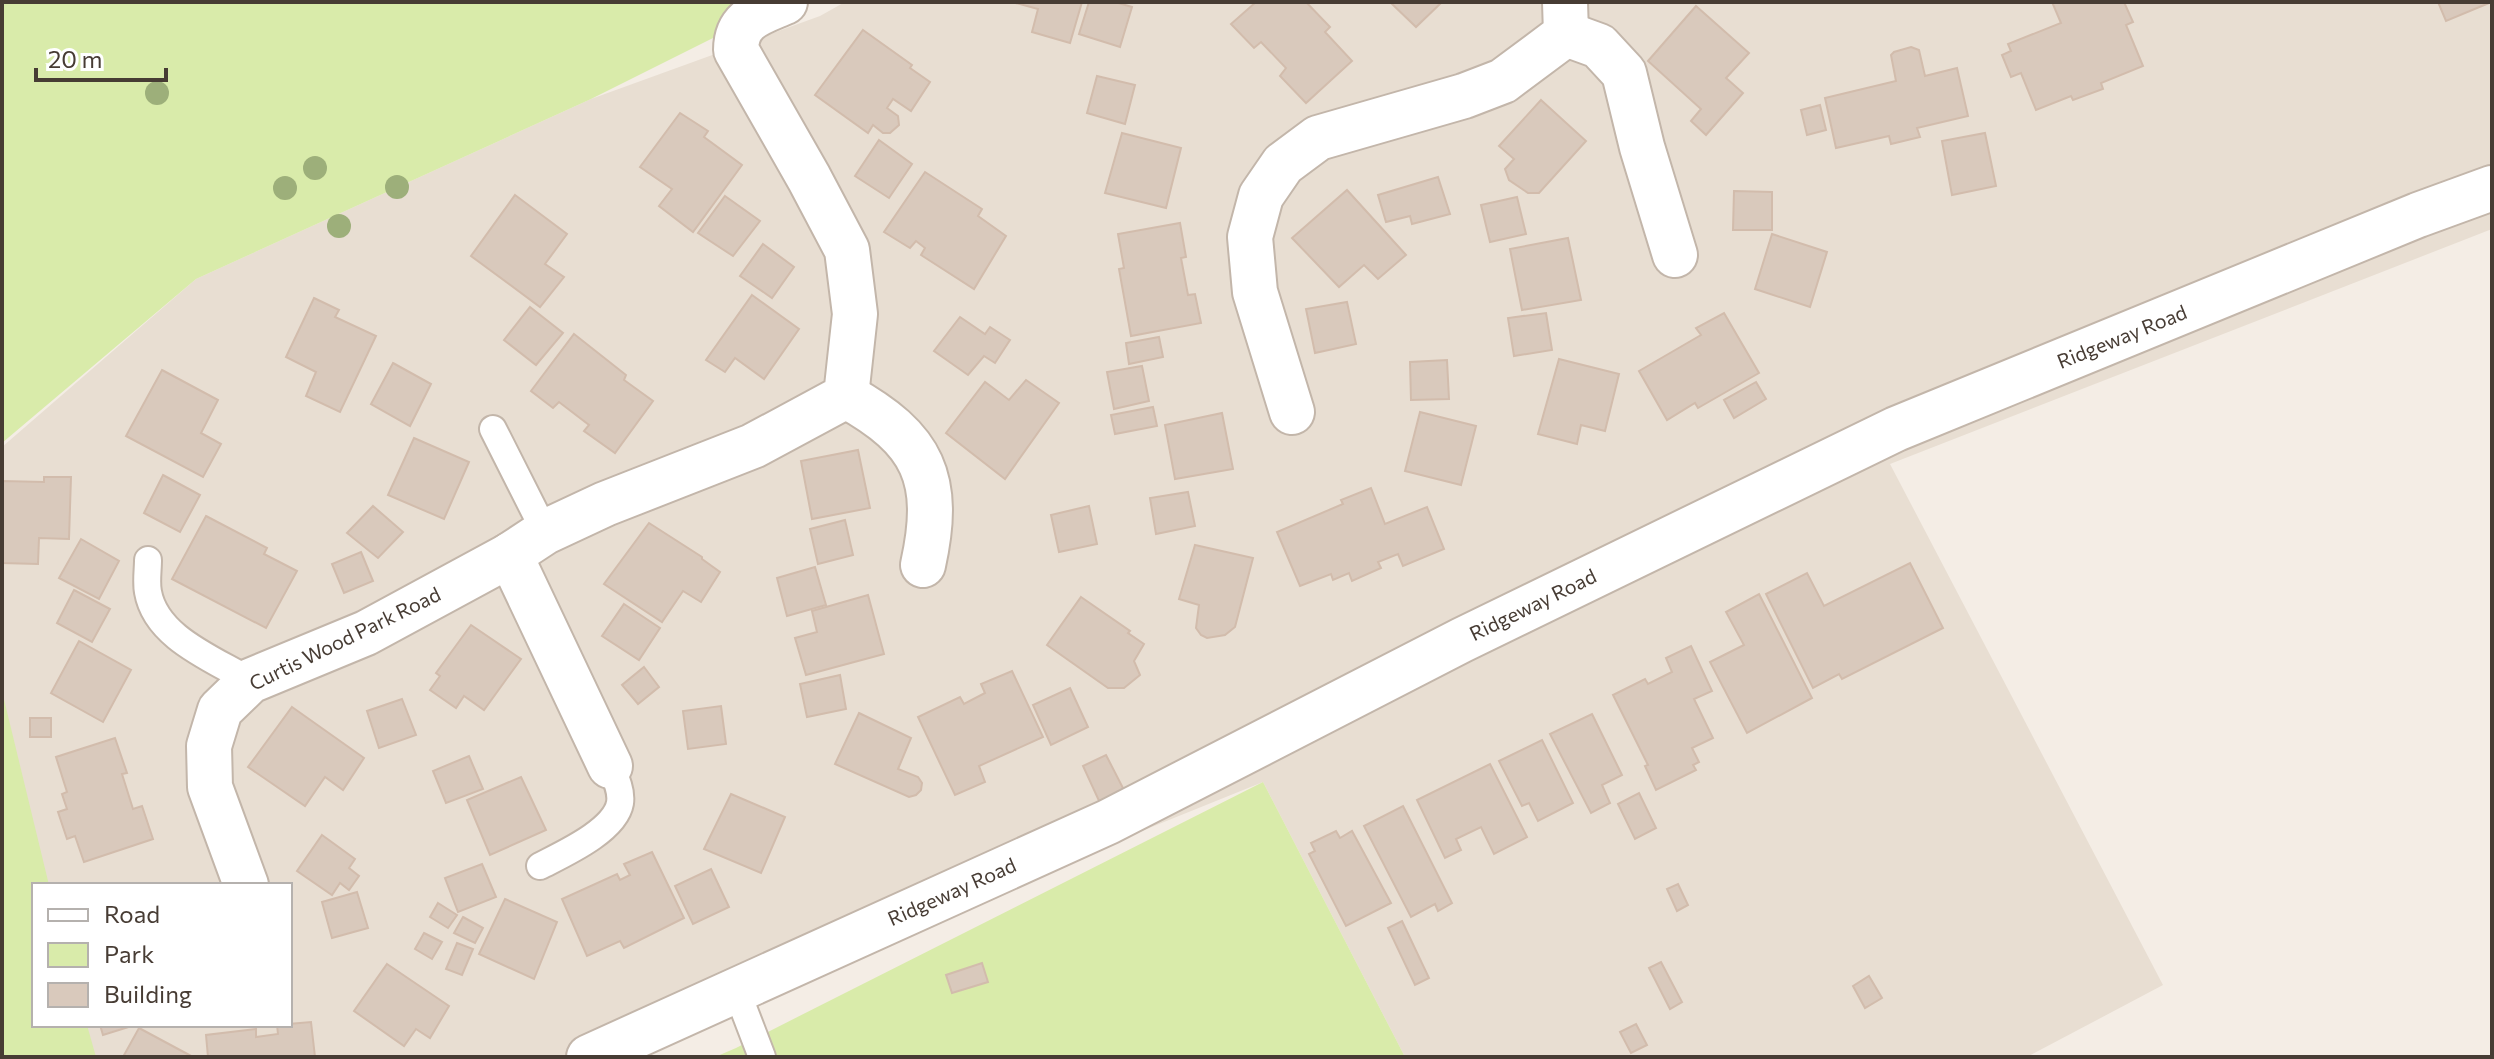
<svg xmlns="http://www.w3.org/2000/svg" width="2494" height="1059" font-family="Commissioner,sans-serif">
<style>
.residential{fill:#e8ded2}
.green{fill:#d9ebaa}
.building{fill:#d9c9bc;stroke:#d2bcac;stroke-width:2}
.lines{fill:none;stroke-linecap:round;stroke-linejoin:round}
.service-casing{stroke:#c3b6aa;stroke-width:30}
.minor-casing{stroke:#c3b6aa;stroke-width:48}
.service{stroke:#fff;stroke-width:26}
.minor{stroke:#fff;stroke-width:44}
.tree{fill:#9daf7a}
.labels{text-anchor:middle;stroke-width:6;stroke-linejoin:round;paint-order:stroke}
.street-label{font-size:20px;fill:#473c34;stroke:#fff}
</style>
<rect width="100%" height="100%" fill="#f4ede5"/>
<polygon class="residential" points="845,2 2492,2 2492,229 1890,464 2163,985 2027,1057 1405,1057 1263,782 582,1057 65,1057 58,1025 290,1025 290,885 34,885 2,791 2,447 196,279 591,99 820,16"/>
<g class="green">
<polygon points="2,2 785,2 591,99 196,279 2,443"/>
<polygon points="2,691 49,885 34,885 34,1025 87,1025 96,1057 2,1057"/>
<polygon points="1263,782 1405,1057 715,1057 736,1048"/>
</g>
<g class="building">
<polygon points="1012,2 1082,2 1070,43 1032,32 1038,9"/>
<polygon points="1089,2 1115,2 1132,7 1120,47 1079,34"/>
<polygon points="1256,2 1306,2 1330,27 1325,32 1352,61 1306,103 1280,76 1286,68 1261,42 1254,48 1231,24"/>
<polygon points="1390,2 1442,2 1416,27"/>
<polygon points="2052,2 2124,2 2133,22 2126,25 2143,66 2101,83 2103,89 2073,100 2071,96 2036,110 2021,73 2011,77 2002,55 2011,51 2008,44 2061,23"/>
<polygon points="2438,2 2489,2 2489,3 2446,21"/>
<polygon points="1696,6 1749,53 1726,78 1743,93 1706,135 1691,121 1701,109 1648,61"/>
<polygon points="863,30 912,65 910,68 930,82 911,111 893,99 887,108 898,116 899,125 890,133 883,133 873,125 868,133 815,95"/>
<polygon points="1911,47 1919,50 1925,76 1957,68 1968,116 1917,128 1920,137 1891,144 1889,136 1836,148 1825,98 1896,81 1891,55 1894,52"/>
<polygon points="1097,76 1135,85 1125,124 1087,113"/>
<polygon points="1541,100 1586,141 1539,193 1528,193 1509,180 1505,169 1514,159 1499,146"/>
<polygon points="1820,105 1826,130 1807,135 1801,110"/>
<polygon points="680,113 708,131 704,137 742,165 693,232 659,206 672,189 640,167"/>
<polygon points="1122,133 1181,148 1166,208 1105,193"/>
<polygon points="1985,133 1996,186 1952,195 1942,141"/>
<polygon points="879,140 912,164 889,198 855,176"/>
<polygon points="925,172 982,209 978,216 1006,236 974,289 921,255 925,248 916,241 910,248 884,232"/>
<polygon points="1438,177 1450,214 1412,224 1410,216 1386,222 1378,195"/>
<polygon points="1347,190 1406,255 1378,279 1364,265 1339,287 1292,238"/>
<polygon points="1734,191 1772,192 1772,230 1733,230"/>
<polygon points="515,195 567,234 545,264 564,277 540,307 471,256"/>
<polygon points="725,196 760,221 733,256 698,233"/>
<polygon points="1517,197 1526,234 1490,242 1481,205"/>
<polygon points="1180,223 1186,257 1181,258 1188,295 1195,294 1201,323 1131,336 1119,269 1124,268 1118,234"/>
<polygon points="1772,234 1827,252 1810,307 1755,289"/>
<polygon points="1568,238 1581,300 1522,310 1510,249"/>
<polygon points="763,244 794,267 772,298 740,276"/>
<polygon points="752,295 799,329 764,379 735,358 725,372 706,360"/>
<polygon points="314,298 339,310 335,317 376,336 340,412 306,396 316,372 286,357"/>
<polygon points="1347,302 1356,344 1315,353 1306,309"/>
<polygon points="530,307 563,333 536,365 504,340"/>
<polygon points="1546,313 1552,350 1514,356 1508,318"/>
<polygon points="1724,313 1759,373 1698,408 1695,403 1667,420 1639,371 1701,335 1696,328"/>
<polygon points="960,317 985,334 990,327 1010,340 995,363 984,356 968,375 934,351"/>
<polygon points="574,334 626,375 624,380 653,401 615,453 584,431 589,425 559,402 553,408 531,391"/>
<polygon points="1159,337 1163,357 1129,364 1126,343"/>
<polygon points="1559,359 1619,374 1605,431 1581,425 1577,444 1538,434"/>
<polygon points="1447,360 1449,399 1411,400 1410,362"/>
<polygon points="393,363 431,384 410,426 371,404"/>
<polygon points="1142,366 1149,401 1114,409 1107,372"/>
<polygon points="162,370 218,400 201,433 221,444 203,477 126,436"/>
<polygon points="1026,380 1059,403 1005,479 946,433 985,382 1009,400"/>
<polygon points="1756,382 1766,399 1734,418 1724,400"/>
<polygon points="1153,407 1157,426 1115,434 1111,415"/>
<polygon points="1420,412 1476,426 1461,485 1405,471"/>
<polygon points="1222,413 1233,469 1175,479 1165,425"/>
<polygon points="414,438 469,462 444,519 388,495"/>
<polygon points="858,450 870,508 812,519 801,461"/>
<polygon points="163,475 200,495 180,532 144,513"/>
<polygon points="44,477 71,477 69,539 39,538 38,564 2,563 2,481 44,482"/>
<polygon points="1371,488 1385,524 1427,507 1444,549 1403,566 1398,554 1378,562 1381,568 1352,581 1349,573 1333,580 1331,574 1300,586 1277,532 1343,504 1341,500"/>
<polygon points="1188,492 1195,526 1156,534 1150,498"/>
<polygon points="373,506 403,532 378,558 347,533"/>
<polygon points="1089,506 1097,544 1059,552 1051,515"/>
<polygon points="206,516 267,548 264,554 297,571 266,628 172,579"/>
<polygon points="845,520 853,555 818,564 810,529"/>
<polygon points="649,523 702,557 702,559 720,572 701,602 683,591 662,622 604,584"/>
<polygon points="81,539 119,561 99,599 59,578"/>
<polygon points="1195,545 1253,558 1235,627 1225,635 1207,638 1201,635 1196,628 1199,605 1179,599"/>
<polygon points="361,552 373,581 344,593 332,564"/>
<polygon points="1910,563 1943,628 1842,679 1839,674 1813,688 1766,594 1807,573 1824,606"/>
<polygon points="815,567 826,605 787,616 777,578"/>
<polygon points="74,590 110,609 92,642 57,623"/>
<polygon points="1759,594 1812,698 1747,733 1710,662 1744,645 1726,612"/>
<polygon points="868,595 884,654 806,675 795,638 817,632 812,611"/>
<polygon points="1081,597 1130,631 1128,633 1144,644 1134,661 1140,675 1124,688 1108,688 1047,645"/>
<polygon points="624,604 660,628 639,660 602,636"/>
<polygon points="471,625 521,659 484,710 464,696 456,708 430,690 440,676 436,673"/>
<polygon points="79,641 131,670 103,722 51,693"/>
<polygon points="1691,646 1712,691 1694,699 1713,738 1692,748 1699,762 1693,765 1696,770 1656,790 1645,766 1648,765 1613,695 1645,679 1648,684 1672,672 1666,658"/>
<polygon points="644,667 659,687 638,704 622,685"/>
<polygon points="1012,671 1043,737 979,766 985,782 955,795 918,717 960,697 964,704 985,693 981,684"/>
<polygon points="840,675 846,709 807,717 800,684"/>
<polygon points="1070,688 1088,727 1051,745 1033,705"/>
<polygon points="402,699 416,735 379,748 367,711"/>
<polygon points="721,706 726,744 688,749 683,711"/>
<polygon points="292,707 364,758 343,790 325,777 305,806 248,767"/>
<polygon points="859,713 911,738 898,769 918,777 922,783 921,790 916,795 909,797 835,764"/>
<polygon points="1592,714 1622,775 1602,785 1610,803 1591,813 1550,734"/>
<rect x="30" y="718" width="21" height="19"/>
<polygon points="115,738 127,773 122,774 133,809 142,806 153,839 84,862 75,836 67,839 58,812 67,809 62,794 67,792 56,757"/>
<polygon points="1542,740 1573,803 1538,821 1529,803 1522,806 1499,761"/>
<polygon points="1106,755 1125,792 1100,803 1083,766"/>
<polygon points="469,756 483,789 446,803 433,771"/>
<polygon points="1490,764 1527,837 1494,854 1481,827 1456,839 1461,850 1445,858 1417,800"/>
<polygon points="521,777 546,830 490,855 467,800"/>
<polygon points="1639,793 1656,828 1635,839 1618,804"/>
<polygon points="731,794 785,817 761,873 704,849"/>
<polygon points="1403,806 1452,903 1438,911 1435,904 1411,917 1364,826"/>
<polygon points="1336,831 1340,838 1352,831 1391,903 1346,926 1309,854 1315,851 1311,843"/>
<polygon points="322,835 355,859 349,868 359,876 349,890 340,883 332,895 297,871"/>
<polygon points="652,852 684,918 624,948 620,941 587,956 562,899 617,874 620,880 630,875 624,864"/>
<polygon points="482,864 496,897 458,912 445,878"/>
<polygon points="711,869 729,907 693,924 675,886"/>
<polygon points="1678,884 1688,905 1677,911 1667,889"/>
<polygon points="357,892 368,928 332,938 322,902"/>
<polygon points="505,899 557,922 534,979 479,954"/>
<polygon points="438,903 457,915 448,928 430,917"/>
<polygon points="463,917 483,928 475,943 454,933"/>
<polygon points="1402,921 1429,978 1415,985 1388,928"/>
<polygon points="424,933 442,942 432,959 415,949"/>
<polygon points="457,943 473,949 462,975 446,969"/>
<polygon points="1661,962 1682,1002 1670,1009 1649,968"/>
<polygon points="982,963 988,982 952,993 946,975"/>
<polygon points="387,964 449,1006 430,1038 416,1029 404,1046 354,1011"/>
<polygon points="1869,976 1882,998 1865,1008 1853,986"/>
<polygon points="311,1022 315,1057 208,1057 206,1035 256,1029 256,1037 278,1034 277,1025"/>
<polygon points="1636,1024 1647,1045 1631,1053 1620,1032"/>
<polygon points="100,1025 135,1025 103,1035"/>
<polygon points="139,1028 193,1057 123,1057"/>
</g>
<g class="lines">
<defs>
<g id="service">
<polyline points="493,429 545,532"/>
<path d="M148 560C148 570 146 582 148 592 156 638 214 659 250 681"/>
<path d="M540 866C563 854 615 831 620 803 622 790 615 777 610 766"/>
<polyline points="736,989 762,1057"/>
</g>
<g id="minor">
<polyline points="1566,34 1599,46 1624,73 1642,147 1675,255"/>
<path d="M846 396C924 439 942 479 923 565"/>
<polyline points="1292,412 1255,292 1250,237 1261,196 1283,164 1318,138 1464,96 1503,81 1566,34 1565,2"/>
<polyline points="510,555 610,766"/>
<path d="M246 885 210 787 209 746 220 710 250 681 366 633 510 555 545 532 605 504 753 446 846 396 855 314 847 250 809 178 736 50C736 18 760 13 785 2"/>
<polyline points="589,1057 1108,822 1462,640 1896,429 2418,215 2492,188"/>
</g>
</defs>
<use href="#service" class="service-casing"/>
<use href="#minor" class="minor-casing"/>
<use href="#service" class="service"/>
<use href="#minor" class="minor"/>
</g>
<g class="tree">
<circle cx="157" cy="93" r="12"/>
<circle cx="315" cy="168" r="12"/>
<circle cx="397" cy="187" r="12"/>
<circle cx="285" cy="188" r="12"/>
<circle cx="339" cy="226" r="12"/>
</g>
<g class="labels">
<g class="street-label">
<text transform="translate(2122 337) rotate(-22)" y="7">Ridgeway Road</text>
<text transform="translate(1533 605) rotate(-26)" y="7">Ridgeway Road</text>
<text transform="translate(345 639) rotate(-26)" y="7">Curtis Wood Park Road</text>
<text transform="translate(952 892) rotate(-24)" y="7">Ridgeway Road</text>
</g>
</g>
<rect width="2494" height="1059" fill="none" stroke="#473c34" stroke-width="8"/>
<rect x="32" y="883" width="260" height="144" fill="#ffffff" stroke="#b5b1ae" stroke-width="2"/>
<rect x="48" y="909" width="40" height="12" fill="#ffffff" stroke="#b5b1ae" stroke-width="2"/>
<text x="104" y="923" font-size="24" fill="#473c34">Road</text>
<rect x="48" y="943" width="40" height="24" fill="#d9ebaa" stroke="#b5b1ae" stroke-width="2"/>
<text x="104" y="963" font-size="24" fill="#473c34">Park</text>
<rect x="48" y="983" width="40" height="24" fill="#d9c9bc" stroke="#b5b1ae" stroke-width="2"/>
<text x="104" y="1003" font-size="24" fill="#473c34">Building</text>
<path d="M36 68v12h130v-12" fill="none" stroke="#473c34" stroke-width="4"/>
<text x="48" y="68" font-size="24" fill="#473c34" stroke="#ffffff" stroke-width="6" paint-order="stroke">20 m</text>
</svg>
